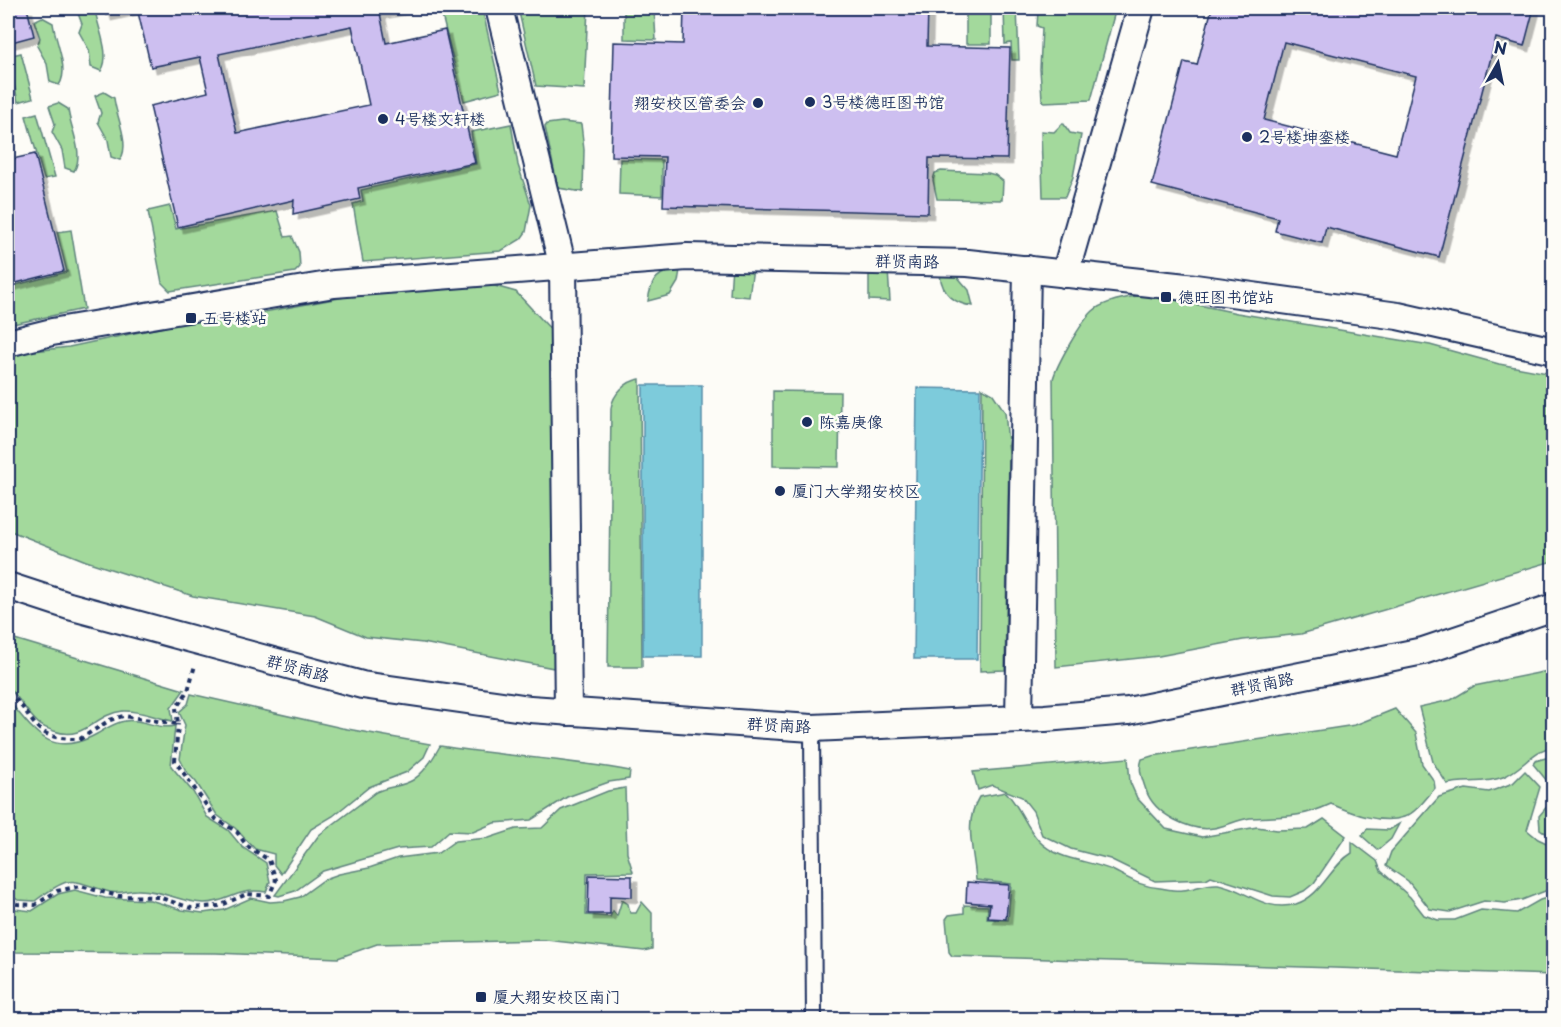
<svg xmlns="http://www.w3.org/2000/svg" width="1561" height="1027" font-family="'Playpen Sans','LXGW WenKai TC',sans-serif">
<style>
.green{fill:#a3d99c;stroke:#5f847d;stroke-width:1.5}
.water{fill:#7dcbdb;stroke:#568da9;stroke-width:1.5}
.building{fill:#cdbff0;stroke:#1b2f5e;stroke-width:1.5;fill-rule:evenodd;filter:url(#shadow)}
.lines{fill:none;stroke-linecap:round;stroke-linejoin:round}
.service-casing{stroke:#1b2f5e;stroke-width:18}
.minor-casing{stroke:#1b2f5e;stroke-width:30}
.path{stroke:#1b2f5e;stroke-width:4;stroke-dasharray:4.5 4.5;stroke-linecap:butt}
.service{stroke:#fdfcf7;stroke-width:14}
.minor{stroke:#fdfcf7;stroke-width:26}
.poi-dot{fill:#1b2f5e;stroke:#fdfcf7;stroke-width:2}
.labels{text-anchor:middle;stroke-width:5;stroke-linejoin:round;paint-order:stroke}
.poi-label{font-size:16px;fill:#1b2f5e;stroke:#fdfcf7;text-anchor:start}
.street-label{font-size:16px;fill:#1b2f5e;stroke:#fdfcf7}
</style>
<defs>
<filter id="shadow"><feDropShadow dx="5.5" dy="5.5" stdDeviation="0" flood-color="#0004"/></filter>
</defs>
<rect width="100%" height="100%" fill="#fdfcf7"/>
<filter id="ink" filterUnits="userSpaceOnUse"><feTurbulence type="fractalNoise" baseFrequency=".0167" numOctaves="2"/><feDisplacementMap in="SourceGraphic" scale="12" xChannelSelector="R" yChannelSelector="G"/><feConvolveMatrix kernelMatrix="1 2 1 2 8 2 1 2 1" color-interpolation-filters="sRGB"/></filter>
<g filter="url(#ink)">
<g class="green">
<path d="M76 8 95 9C97 27 112 55 101 71L91 67 89 50 79 32 82 24Z"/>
<polygon points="440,8 482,8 501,91 464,101"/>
<polygon points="518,8 588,8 584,89 536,86"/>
<polygon points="624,8 654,8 656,40 624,39"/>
<rect x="966" y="8" width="25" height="36"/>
<polygon points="1004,8 1017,8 1019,60 1012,60 1011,43 1005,44"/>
<polygon points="1043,8 1116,8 1091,100 1044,102 1042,99 1040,69 1042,28 1037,26 1038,11 1043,11"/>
<path d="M42 17 53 23C55 41 70 70 59 85L50 82 47 64 37 46 40 38 34 21Z"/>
<polygon points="21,53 33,98 18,102 8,56"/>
<path d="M104 92 114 98C116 117 131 144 120 160L111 157 108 140 98 122 101 113 95 96Z"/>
<path d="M58 103 68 109C70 128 85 154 74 171L65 168 62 150 52 132 55 124 49 106Z"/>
<polygon points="37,113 55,177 44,179 26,116"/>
<polygon points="562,122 581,124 584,150 583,192 558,188 545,127 547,124"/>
<polygon points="1063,123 1070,133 1081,135 1073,177 1065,197 1043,197 1041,131 1054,132"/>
<polygon points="511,124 518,165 531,205 526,232 521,239 501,251 363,262 353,204 363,201 361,190 476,164 471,132"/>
<polygon points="620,159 662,160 662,196 619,194"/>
<polygon points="941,171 988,173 995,175 1003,181 1002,200 937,199 933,180 935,173"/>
<polygon points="170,206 176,229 277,211 285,237 292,236 299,252 300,267 295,272 170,291 162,283 148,211"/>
<polygon points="71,230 84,309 8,325 8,287 67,272 57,232"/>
<polygon points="732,265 753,268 749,297 730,295"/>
<polygon points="869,267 888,270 890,301 869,300"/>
<path d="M680 270 678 282 670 295 648 301C651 279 658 271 680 270Z"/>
<path d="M955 274 969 290 973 306C955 304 942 294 940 275Z"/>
<polygon points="473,280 516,292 555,334 559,669 423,643 366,637 315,616 193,596 86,561 8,530 8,354 69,347 182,323 238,317 361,294"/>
<path d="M1137 296H1156L1237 313 1430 345 1499 364 1553 374V561L1301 634 1243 640 1159 656 1056 667 1053 379C1057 364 1081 322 1093 311 1103 302 1123 298 1137 296Z"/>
<path d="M640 379 642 667H608L611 408C613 394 626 381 640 379Z"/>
<polygon points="982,388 993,394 1005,412 1009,453 1005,670 980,671"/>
<polygon points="773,391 840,392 839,467 773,466"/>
<path d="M8 637 184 690 171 708 173 721C156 718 140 710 123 711 94 714 85 742 54 731 49 729 42 727 38 723 26 712 20 698 8 687Z"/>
<path d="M1553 670V747C1533 749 1522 770 1503 777 1486 784 1465 780 1447 784L1433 762 1419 707 1451 700 1474 686Z"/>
<polygon points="191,694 342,728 430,744 424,757 407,772 369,787 333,816 311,829 281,874 274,865 274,854 255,849 235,828 217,815 196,782 186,771 180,759 185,725 179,712 188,704"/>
<path d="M8 700C32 727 47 758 91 737 103 732 111 723 125 721 142 718 157 730 175 726L171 766 193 792 207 817 228 830 242 847 266 863 270 882 266 892C236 887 229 903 204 903 181 903 161 889 137 890 129 890 119 894 110 892 69 880 73 873 35 901L18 900 8 893Z"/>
<path d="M1395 709 1416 733 1422 764 1434 781 1435 788C1427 797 1416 813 1404 817 1381 825 1352 813 1331 804 1298 819 1284 816 1250 818 1237 820 1226 826 1214 828 1190 832 1154 814 1146 790 1142 778 1138 770 1142 759L1152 756 1355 725Z"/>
<path d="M440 746C503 756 567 759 630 771L629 779 609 782 567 797 531 820 494 823 473 832 449 831 431 847 398 849 323 871 295 891 279 896 275 895 319 835 376 792C388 786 402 787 413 780 424 773 434 757 440 746Z"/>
<polygon points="1553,756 1554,756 1553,838 1540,829 1539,816 1550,803 1552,787 1533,764 1535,761"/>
<polygon points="1128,758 1130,782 1137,798 1166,829 1202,837 1257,827 1277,830 1308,829 1324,819 1346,836 1314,883 1304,891 1290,897 1273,896 1211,876 1206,879 1155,881 1110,859 1071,849 1042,835 1033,811 1022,797 992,785 978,790 973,772"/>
<polygon points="1525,771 1540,787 1527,830 1538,839 1553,846 1553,888 1522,900 1505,903 1484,901 1450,912 1430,909 1408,881 1386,866 1391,852 1439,797 1466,789 1489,792 1513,783"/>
<polygon points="625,788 627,853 633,872 587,873 586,915 610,917 613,911 617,916 622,900 628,904 630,913 636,913 642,902 652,913 652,949 644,951 546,940 377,944 338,958 216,953 8,952 8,904 15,909 32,911 58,894 75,890 105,898 150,900 182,910 203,913 224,910 251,898 270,902 284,901 300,897 325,879 339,874 369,868 398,858 438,853 455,841 489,838 516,829 542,828 561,810 608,791"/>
<path d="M1006 792C1020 807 1026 827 1039 841 1058 861 1090 860 1114 871 1130 879 1142 887 1160 888 1167 889 1176 891 1183 890 1195 889 1206 883 1218 884 1246 889 1264 913 1296 904 1322 896 1330 866 1352 853V842L1377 861 1381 871 1410 897 1424 915 1438 920H1455L1481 910 1517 913 1540 900 1553 896V975L952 956 949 952 946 919 949 915 964 913V905L988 906 987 919 1008 920 1011 884 976 880C974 850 963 824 979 797Z"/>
<polygon points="1399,824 1391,839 1378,850 1362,836 1367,829 1389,830"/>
</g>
<g class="water">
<rect x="643" y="385" width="59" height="271"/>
<polygon points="917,388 980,389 977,659 914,659"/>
</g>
<g class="building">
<polygon points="8,8 27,8 34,36 8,43"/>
<path d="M104 8H406L380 13 386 43 445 30 475 163 358 188 360 199 293 214 294 200 178 227 150 106 208 92 200 57 151 67 137 8 106 15ZM352 26 369 105 237 133 219 54Z"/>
<polygon points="684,8 928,8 927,46 1010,48 1007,159 929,158 928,213 663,206 665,157 611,156 614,42 683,44"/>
<path d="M1212 8H1534L1524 46 1496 38 1439 257 1326 227 1322 243 1275 231 1278 218 1152 185 1184 62 1197 65ZM1284 42 1416 76 1396 154 1264 120Z"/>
<polygon points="35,154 64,271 8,285 8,160"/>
<polygon points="589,875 632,876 632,897 610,896 610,914 588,914"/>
<polygon points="967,882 1009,885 1006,919 988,918 990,904 966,902"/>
</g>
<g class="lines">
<defs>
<polyline id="service" points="812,728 814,1020"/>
<g id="minor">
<polyline points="499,8 563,267 568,712"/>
<polyline points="1065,274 1141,8"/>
<polyline points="8,343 52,332 334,284 687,257 968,263 1195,288 1398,316 1554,351"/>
<polyline points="8,586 69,606 362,685 530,709 812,728 1045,718 1128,711 1423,651 1554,607"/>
<polyline points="1019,719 1027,269"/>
</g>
</defs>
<use href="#service" class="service-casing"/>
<use href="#minor" class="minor-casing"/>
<g class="path">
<path d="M8 693C39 717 27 740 80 739L110 720 123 716 178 724 176 708 188 691 195 665"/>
<polyline points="8,899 17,904 35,905 57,891 80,886 118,896 158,897 191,908 219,906 247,894 269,896 276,880 269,860 247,846 237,832 216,819 175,761 178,724"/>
</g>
<use href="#service" class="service"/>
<use href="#minor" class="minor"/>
</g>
</g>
<g class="poi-dot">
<circle cx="810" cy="102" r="6"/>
<circle cx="758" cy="103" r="6"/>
<circle cx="383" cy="119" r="6"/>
<circle cx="1247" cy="137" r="6"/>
<rect x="1160" y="291" width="12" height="12" rx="3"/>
<rect x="185" y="312" width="12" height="12" rx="3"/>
<circle cx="807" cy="422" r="6"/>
<circle cx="780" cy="491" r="6"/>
<rect x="475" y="991" width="12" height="12" rx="3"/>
</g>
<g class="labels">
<g class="poi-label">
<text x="822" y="108">3号楼德旺图书馆</text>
<text x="746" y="109" text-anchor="end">翔安校区管委会</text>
<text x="395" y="125">4号楼文轩楼</text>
<text x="1259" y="143">2号楼坤銮楼</text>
<text x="1178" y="303">德旺图书馆站</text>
<text x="203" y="324">五号楼站</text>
<text x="819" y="428">陈嘉庚像</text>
<text x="792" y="497">厦门大学翔安校区</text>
<text x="493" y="1003">厦大翔安校区南门</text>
</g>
<g class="street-label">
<text transform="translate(907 261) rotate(1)" y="6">群贤南路</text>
<text transform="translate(298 668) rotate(15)" y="6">群贤南路</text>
<text transform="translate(1262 684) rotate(-11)" y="6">群贤南路</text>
<text transform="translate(779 725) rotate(3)" y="6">群贤南路</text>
</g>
</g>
<rect width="1561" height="1027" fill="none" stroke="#fdfcf7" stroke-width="30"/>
<rect x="15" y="15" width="1531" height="997" fill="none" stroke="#1b2f5e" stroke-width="2" filter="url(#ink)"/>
<g transform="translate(1498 63) rotate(9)" stroke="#fdfcf7" stroke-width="4.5" paint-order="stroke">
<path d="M0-4.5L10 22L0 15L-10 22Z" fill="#1b2f5e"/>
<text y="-9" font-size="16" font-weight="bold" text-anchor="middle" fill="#1b2f5e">N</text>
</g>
</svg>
